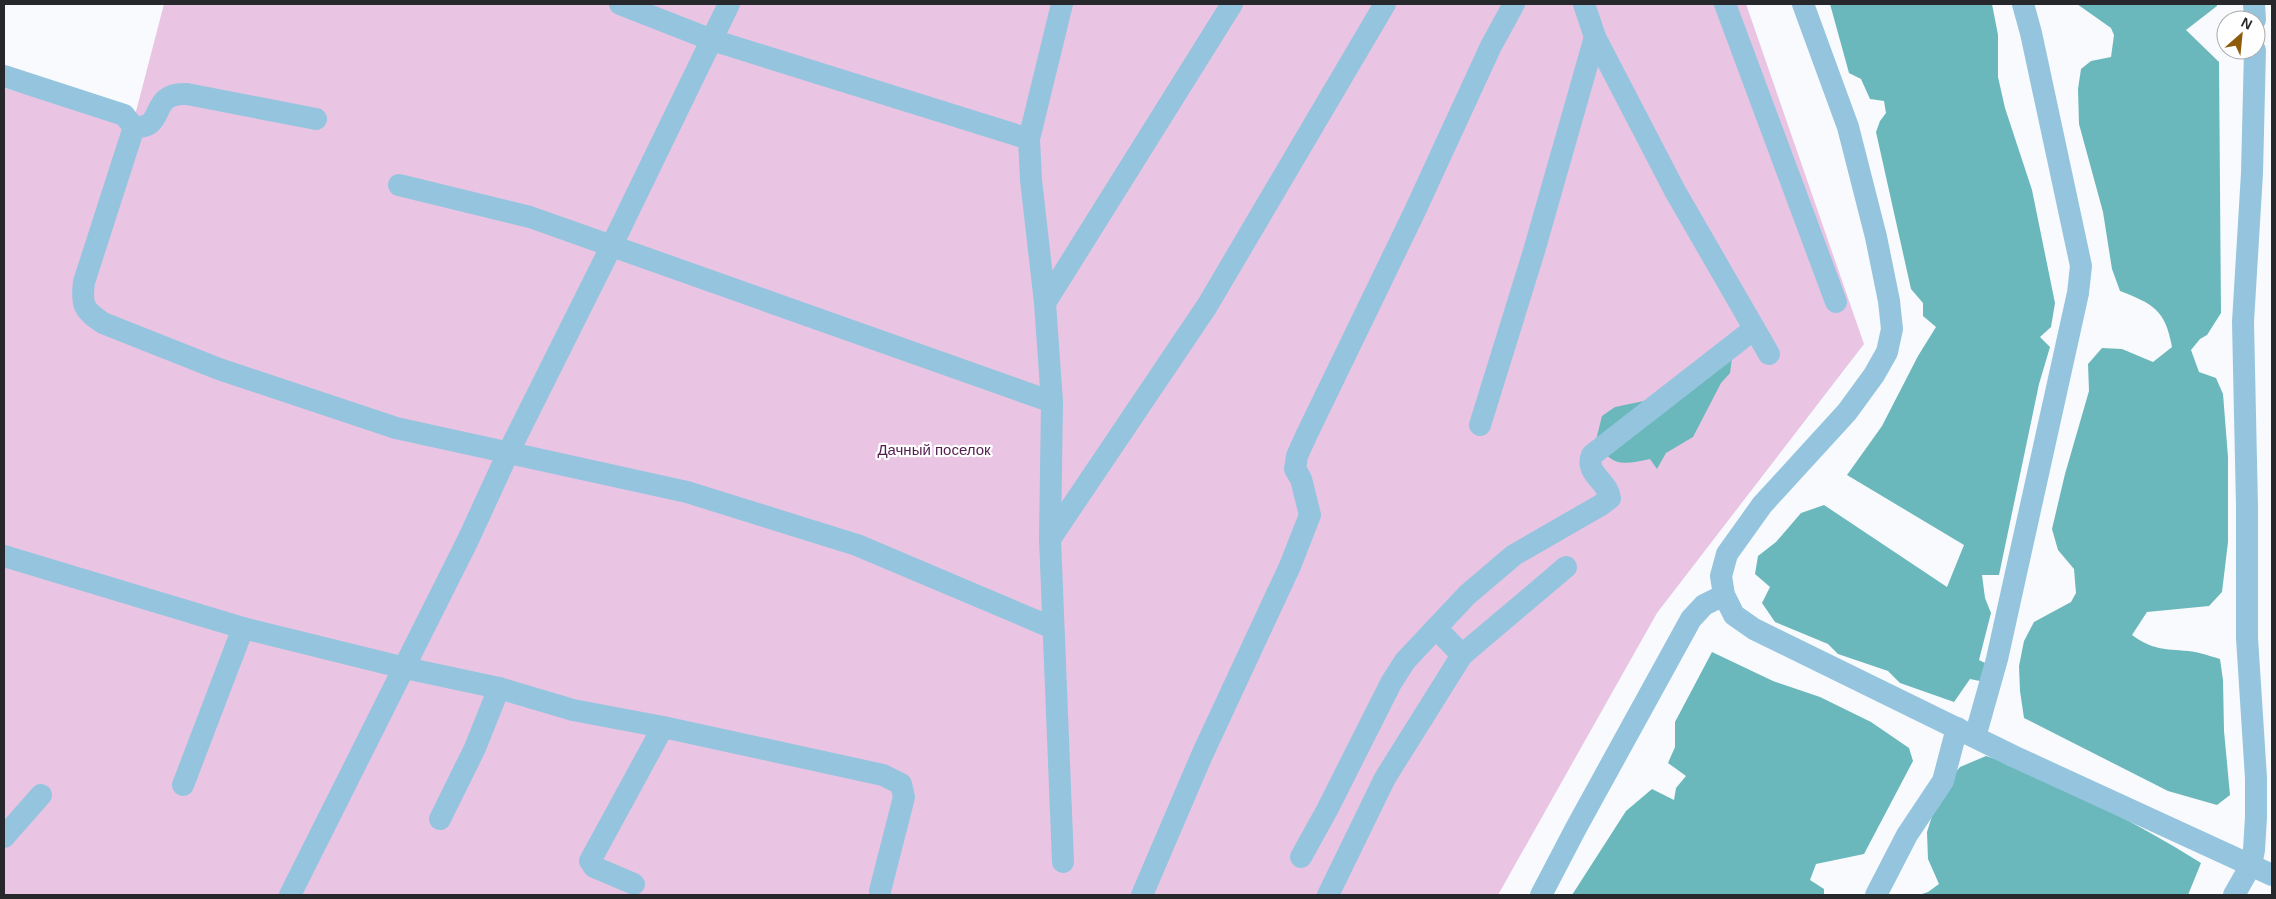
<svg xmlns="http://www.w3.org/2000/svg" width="2276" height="899" font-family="Arial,sans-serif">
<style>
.green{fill:#e9c5e3}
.water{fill:#6ab8bb}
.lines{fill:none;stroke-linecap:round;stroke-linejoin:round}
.minor{stroke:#95c5de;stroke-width:22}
.labels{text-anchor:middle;stroke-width:4.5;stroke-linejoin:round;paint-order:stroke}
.park-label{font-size:15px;fill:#531c4f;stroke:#fff}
</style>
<rect width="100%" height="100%" fill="#f8fafe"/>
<polygon class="green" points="164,4 1746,4 1864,344 1657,613 1498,895 4,895 4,88 133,123"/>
<g class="water">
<polygon points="1830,4 1992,4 1998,35 1998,77 2005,108 2032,190 2055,303 2051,327 2040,337 2050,347 2039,384 1999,575 1982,575 1985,598 1991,613 1979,660 1993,667 1985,682 1970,679 1954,702 1900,683 1888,671 1838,654 1828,644 1775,622 1762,603 1770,587 1755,574 1758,556 1776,542 1801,513 1824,505 1947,587 1964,545 1847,475 1882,426 1918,356 1936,327 1923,316 1923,303 1911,289 1876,132 1880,121 1886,113 1884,101 1870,99 1861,79 1849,73"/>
<path d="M2077 4H2217V6L2186 30 2219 62 2221 313 2207 335 2200 339 2191 350 2199 372 2216 378 2223 394 2228 457V542L2222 592 2209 606 2147 612 2132 635C2153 650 2164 649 2188 651 2199 652 2210 656 2220 659L2223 680 2224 731 2230 795 2217 805 2168 791 2024 718 2020 691 2019 666 2024 641 2034 622 2071 602 2076 593 2074 569 2058 550 2052 529 2065 474 2089 391 2088 364 2102 348 2122 349 2153 362 2172 347C2165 309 2153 304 2120 291L2112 269 2103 212 2079 124 2078 89 2081 69 2091 61 2111 57 2114 35 2111 28Z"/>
<path d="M1733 351 1730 373 1721 383 1693 437 1666 453 1657 469 1650 459C1622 465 1611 467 1596 440L1602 416 1615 407 1644 401Z"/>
<polygon points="1712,652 1773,681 1820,697 1871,722 1909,748 1913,761 1864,854 1816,864 1810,880 1824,889 1824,895 1572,895 1626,811 1652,789 1674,800 1676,788 1686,776 1668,763 1675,747 1675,722"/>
<path d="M1986 756C2020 766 2052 781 2084 798 2124 818 2163 839 2201 863L2188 895H1919L1928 892 1939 884 1928 859 1927 832 1940 791 1960 767Z"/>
</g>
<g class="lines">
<g class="minor">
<polyline points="620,4 712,40 1029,139"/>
<polyline points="1062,4 1029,139 1031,180 1045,303 1052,402 1050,539 1063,862"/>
<polyline points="1584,4 1595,37 1675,191 1769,354"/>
<polyline points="1725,4 1836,302"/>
<polyline points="1803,4 1848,127 1876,237 1889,301 1892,329 1887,352 1874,375 1847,412 1762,505 1727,554 1721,576 1724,595 1734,615 1754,629 2013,756 2272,875"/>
<polyline points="2254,4 2255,20"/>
<polyline points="4,76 124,115 134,127"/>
<path d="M316 119 187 94C147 92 168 129 134 127L84 282C81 306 84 310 103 323L219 369 396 428 687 492 857 545 1053 628"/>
<polyline points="399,185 530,217 1052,402"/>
<polyline points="1045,303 1232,4"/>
<polyline points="1480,425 1534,251 1595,37"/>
<polyline points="1050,539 1207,306 1385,4"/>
<polyline points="4,556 243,628 405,668 499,688 573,710 663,727 883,775 901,784 904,797 880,891"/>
<polyline points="1462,655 1566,567"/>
<polyline points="1975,737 1997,659 2078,293 2081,266 2031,33 2023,4"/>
<polyline points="183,785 243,628"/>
<polyline points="440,819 475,748 499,688"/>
<polyline points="4,837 41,795"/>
<polyline points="1301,857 1327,810 1391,683 1405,661 1436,628"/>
<polyline points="634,884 594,867 590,861 663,727"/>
<polyline points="290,895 468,540 508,453 612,245 729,4"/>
<polyline points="1142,895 1202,755 1290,566 1310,515 1301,479 1295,469 1297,456 1306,436 1414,213 1491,46 1514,4"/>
<path d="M1328 895 1385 778 1462 655 1436 628 1467 595 1514 555 1601 505 1610 498C1608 481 1584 473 1592 455L1754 329"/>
<polyline points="1541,895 1576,828 1691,619 1704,605 1724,595"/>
<polyline points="1876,895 1907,835 1943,781 1957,728"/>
<polyline points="2234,895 2251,865 2254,850 2256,817 2256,778 2247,638 2247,507 2243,322 2252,173 2255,50"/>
</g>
</g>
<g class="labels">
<g class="park-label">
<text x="934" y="455">Дачный поселок</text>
</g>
</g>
<rect width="2276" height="899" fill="none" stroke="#27282b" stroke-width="10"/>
<g transform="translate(2241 35) rotate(27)"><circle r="24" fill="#ffffff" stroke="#a9a9aa"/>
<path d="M0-4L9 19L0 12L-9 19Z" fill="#8e5b0a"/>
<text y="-8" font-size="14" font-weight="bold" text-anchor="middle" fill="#27282b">N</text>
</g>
</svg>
